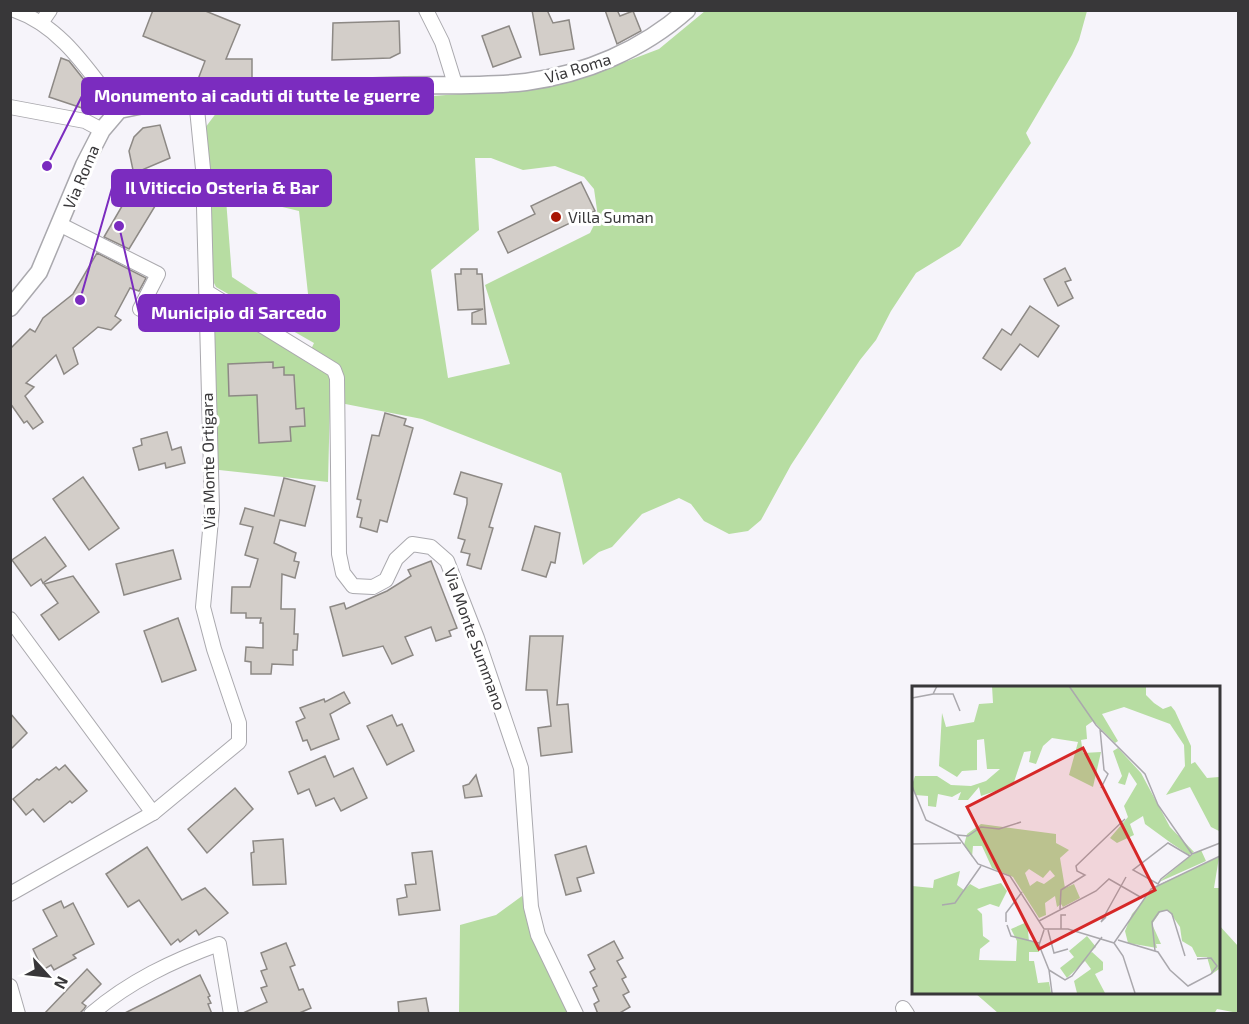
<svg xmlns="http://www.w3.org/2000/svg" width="1249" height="1024" font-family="'Exo 2',sans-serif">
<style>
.green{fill:#b7dda2;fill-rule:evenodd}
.building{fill:#d3cec9;stroke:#8d8985;stroke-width:1.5}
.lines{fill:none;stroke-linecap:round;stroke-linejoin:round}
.minor-casing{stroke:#aaa9ae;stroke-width:16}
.tertiary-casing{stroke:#aaa9ae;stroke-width:19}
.minor{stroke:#fff;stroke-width:14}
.tertiary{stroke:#fff;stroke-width:16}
.poi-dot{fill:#a81604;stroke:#fff;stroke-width:2}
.labels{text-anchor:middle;stroke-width:6;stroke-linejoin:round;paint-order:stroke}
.street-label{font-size:16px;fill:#383739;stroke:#fff}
.poi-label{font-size:16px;fill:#383739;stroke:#fff;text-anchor:start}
.inset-road{fill:none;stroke:#aaa8ad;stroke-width:1.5}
.view{fill:#d62828;fill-opacity:0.15;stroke:#d62828;stroke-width:3}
.inset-edge{fill:none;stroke:#383739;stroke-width:3}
.leader{fill:none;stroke:#7b2cbf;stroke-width:2}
.callout-dot{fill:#7b2cbf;stroke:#fff;stroke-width:2}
.callout{fill:#7b2cbf;stroke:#7b2cbf;stroke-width:2}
.callout-label{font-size:18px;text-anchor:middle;font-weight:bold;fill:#fff}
</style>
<rect width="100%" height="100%" fill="#f6f4fa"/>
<g class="green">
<path d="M705 11H1087L1079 40 1072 55 1026 133 1031 143 960 246 916 273 891 311 876 340 860 360 791 465 761 520 748 531 729 534 704 521 691 504 679 498 642 514 612 547 599 552 583 565 561 473 422 419 330 401 328 482 210 469 206 323 238 314 307 358 314 343 216 287 212 279 210 188 226 199 232 277 281 309 300 312 309 303 299 211 253 200 232 191 209 170 205 128 217 112 231 108 393 95 433 96 522 89 593 74 659 49ZM475 158H491L523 170 555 166 584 177 594 189 598 217 590 233 485 285 510 364 448 378 431 270 479 230Z"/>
<polygon points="522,896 568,1013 459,1014 460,925 496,915"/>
<polygon points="1218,924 1238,946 1238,1013 1217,1009 1214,1014 998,1013 975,993 1218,992"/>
</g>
<g class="building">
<polygon points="153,10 203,10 240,25 226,59 252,59 252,82 197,82 205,61 143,36"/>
<polygon points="532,10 547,10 553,23 569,20 574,49 540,55"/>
<polygon points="605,10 617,10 620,16 633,11 641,31 617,44"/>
<polygon points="399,21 400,53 390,58 332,60 333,23"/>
<polygon points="509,26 521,57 493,67 482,36"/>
<polygon points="61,58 69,61 89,86 82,108 49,97"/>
<polygon points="160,125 170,158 137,172 166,188 129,249 104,237 125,201 117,197 133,170 129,151 134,137 143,128"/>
<polygon points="581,182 595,211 508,253 498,232 535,214 531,206"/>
<polygon points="97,253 146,278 139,291 130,288 115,316 121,320 111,330 98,327 73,348 78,364 64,374 56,355 26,383 34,387 25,396 43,422 33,429 27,421 24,423 10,403 10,349 30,329 35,332 43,318 73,294"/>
<polygon points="1065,268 1071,280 1065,282 1073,298 1058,306 1044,279"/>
<polygon points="461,269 477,269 477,274 482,274 486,324 472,324 472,313 483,309 458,310 455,274 461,274"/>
<polygon points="1030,306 1059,326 1038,357 1020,344 1001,370 983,358 1002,329 1011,335"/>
<polygon points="273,362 273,368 284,367 284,375 294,375 296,409 304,408 305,426 290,427 291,441 259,443 257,395 229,396 228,364"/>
<polygon points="385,413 406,419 404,425 413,428 387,522 380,520 377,532 360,527 362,518 357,517 361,500 357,499 372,435 379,436"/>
<polygon points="167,432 172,450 181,447 185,463 166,468 165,463 139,470 133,448 142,445 141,439"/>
<polygon points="461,472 502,484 489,527 493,528 481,569 467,565 470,554 461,552 465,540 458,538 467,504 467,498 454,494"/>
<polygon points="83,477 119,528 89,550 53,499"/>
<polygon points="284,478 315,486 305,526 280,520 274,543 296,553 294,561 299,562 295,578 282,574 281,609 295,609 294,634 298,634 297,650 293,650 293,665 272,664 271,674 251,674 251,662 245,661 246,647 263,648 263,623 260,623 261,618 246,618 246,613 231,613 232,587 250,587 258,559 245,555 253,527 240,524 245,508 274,516"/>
<polygon points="535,526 560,533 555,563 551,562 546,577 522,570"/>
<polygon points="45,537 66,566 43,583 41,579 31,586 12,560"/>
<polygon points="173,550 181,579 124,595 116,564"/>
<polygon points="431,561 457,628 449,631 451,636 436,641 431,627 405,637 413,655 392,664 383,646 343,656 330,607 344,603 346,609 387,591 411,576 408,570"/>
<polygon points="73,576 99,612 59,640 41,615 58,603 44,584"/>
<polygon points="178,618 196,670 162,682 144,631"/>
<polygon points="530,636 563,636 557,705 568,704 572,752 541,756 538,728 551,726 547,690 526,690"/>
<polygon points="344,692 350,703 330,714 339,739 311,750 307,740 303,741 296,722 305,718 300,708 324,699 325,702"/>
<polygon points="10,713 27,733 10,750"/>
<polygon points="392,715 397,726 402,724 414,751 387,765 367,726"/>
<polygon points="325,756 334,777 353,768 367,798 341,811 334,798 316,806 309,789 298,794 289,772"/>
<polygon points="65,765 87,791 72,803 70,801 44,822 33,809 26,815 13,799 37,779 39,780 56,767 59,770"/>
<polygon points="476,775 482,796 465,798 463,786 469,784"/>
<polygon points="235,788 253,809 207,853 188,829"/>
<polygon points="283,839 286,884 253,885 251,853 254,852 253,841"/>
<polygon points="586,846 594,873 577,878 581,891 566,895 555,855"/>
<polygon points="147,847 182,900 205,888 228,913 199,935 196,930 180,942 178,939 171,945 139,900 128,907 106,874"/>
<polygon points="432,851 440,910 399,915 397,899 407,897 405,885 416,884 412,853"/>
<polygon points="61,901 64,908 73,903 94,944 73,955 76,958 54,970 51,965 43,970 33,949 57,936 43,910"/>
<polygon points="614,941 623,958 617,961 626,977 622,979 629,992 623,995 630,1007 618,1014 598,1014 594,1004 599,1001 593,988 597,986 590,972 595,969 588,955"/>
<polygon points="286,943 295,965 290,967 299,990 303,989 311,1008 297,1014 241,1014 267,1002 261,988 267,986 261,971 267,969 261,953"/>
<polygon points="87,969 101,984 82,1003 86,1006 84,1009 79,1014 44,1014"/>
<polygon points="200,975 210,996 208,997 211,1003 208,1004 212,1014 123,1014"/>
<polygon points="426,998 429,1014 399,1014 398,1002"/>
</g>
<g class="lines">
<defs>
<g id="minor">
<path d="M14 10C63 27 89 72 119 110"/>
<polyline points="426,10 442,42 455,84"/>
<polyline points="41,23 50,10"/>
<polyline points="10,107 85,121 102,130"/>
<polyline points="61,225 158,274 140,309"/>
<polyline points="207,292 334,370 337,378 339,554 343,573 353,586 373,587 386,580 396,559 412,544 431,547 447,561 477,638 521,768 531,907 538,935 576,1014"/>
<polyline points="10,619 153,813"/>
<polyline points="10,894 153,813 239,742 239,723 214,649 203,607 212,509 203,169 196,99"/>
<polyline points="10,986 18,1014"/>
<polyline points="903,1008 907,1014"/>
<path d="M91 1014C130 981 172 961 219 944L231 1014"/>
</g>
<path id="tertiary" d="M10 308 39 272 84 165 102 130 119 110 153 103C224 101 295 91 367 87 419 83 474 88 526 82 585 74 642 50 687 10"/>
</defs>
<use href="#minor" class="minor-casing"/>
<use href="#tertiary" class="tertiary-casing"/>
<use href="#minor" class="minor"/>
<use href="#tertiary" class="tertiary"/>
</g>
<circle class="poi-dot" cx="556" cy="217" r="6"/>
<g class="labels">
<g class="street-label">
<text transform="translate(578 68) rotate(-17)" y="6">Via Roma</text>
<text transform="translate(81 177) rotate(-67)" y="6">Via Roma</text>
<text transform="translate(208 461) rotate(-91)" y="6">Via Monte Ortigara</text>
<text transform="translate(475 639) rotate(70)" y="6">Via Monte Summano</text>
</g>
<g class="poi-label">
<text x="568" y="223">Villa Suman</text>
</g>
</g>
<g transform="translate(912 686)">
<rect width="308" height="308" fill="#f6f4fa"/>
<path d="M80 0H234V9L242 17 251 23 259 20 263 25 279 60V78L283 76 295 92 307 91V145L299 141 278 101 254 109 273 80 272 59 258 38 212 21 190 28 206 55 203 57 181 35 174 40 175 53 169 54 171 67 189 66 181 101 157 89 166 56 140 52 131 60 124 78 117 76 119 65 112 66 101 99 69 110 67 101 56 114H46L49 106 40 111 26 108 24 121 16 120V110L3 109 0 99 3 90H25L39 99 59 100 74 95 88 83H75L72 53 65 54V84L50 85 45 91 27 80 30 27 34 41 62 36 67 18 81 17ZM206 62 229 87 258 141 282 166 277 169 259 157 233 138 231 130 218 138 222 149 205 157 198 152 216 131 212 120 225 98 217 86 213 99 206 97 210 90 201 65ZM69 138 144 148V157L157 164 148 172 153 202 162 198 168 212 151 221 149 218 136 228 145 221 143 210 133 217 134 229 127 232 101 191 80 182 70 160H61L60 171 52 159 55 148ZM117 183 131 192 138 184 143 190 132 198 125 195 118 200 113 187ZM289 164 294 175 247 196 278 170ZM307 171 302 202H307V283L300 288 295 271H285L280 261 270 255 268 241 257 225H249L240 238 249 258H244L245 262 216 257 213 245 220 228 244 200ZM48 185 45 199 52 204 58 198 67 203 89 197 95 205 87 221 78 218 65 223 70 228 71 250 78 255 68 263 67 274 104 275 105 255 99 243 115 236 117 255 126 256 127 266H117V275H122L126 297 137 296 139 307H0V200L21 202 22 194ZM175 250 184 261 176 268 180 266 191 276V284L183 288 193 307H165L162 295 179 283 173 275 155 292 148 282 162 271 157 265Z" fill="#b7dda2" fill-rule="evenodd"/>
<path class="inset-road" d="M157 0 184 39 233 88 246 119 280 168M21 8H41L48 25M0 12 21 8 25 0M188 43 192 84 196 88 189 102M0 100 14 134 45 149 66 178 98 190 132 243H156L202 257 211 270 223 307M45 149 56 150 69 141 87 143 109 136M0 158 49 157M278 170 256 157 221 184 246 198 249 193 278 170 280 168 308 157M30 219 43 217 69 180M148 223 149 204 173 189 165 185 164 180 213 133M194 231 189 236 214 191M127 235 184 205 197 193 230 212M94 236V227L110 206M95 239 99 250 127 257M149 243V229H154M132 244 127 259 137 284 140 307M136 244 142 267 156 263M206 254 246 266 258 284 276 300 299 288 305 280 299 272 285 273M202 257 239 203 308 170M243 265 240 236 247 226 255 224 260 228 273 270M137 284 153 294 160 290 190 251"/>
<path class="view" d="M171 62 243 204 127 263 55 121Z"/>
<rect width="308" height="308" class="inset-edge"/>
</g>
<path class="leader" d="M47 166L82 96M80 300L112 188M119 226L139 313"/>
<g class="callout-dot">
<circle cx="47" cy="166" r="6"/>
<circle cx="80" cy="300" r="6"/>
<circle cx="119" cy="226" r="6"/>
</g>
<g class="callout">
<rect x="82" y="78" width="351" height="36" rx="6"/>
<rect x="112" y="170" width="219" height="36" rx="6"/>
<rect x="139" y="295" width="200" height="36" rx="6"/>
</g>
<g class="callout-label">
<text x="257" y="102">Monumento ai caduti di tutte le guerre</text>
<text x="222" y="194">Il Viticcio Osteria &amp; Bar</text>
<text x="239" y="319">Municipio di Sarcedo</text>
</g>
<rect width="1249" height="1024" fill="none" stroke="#383739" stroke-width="24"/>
<g transform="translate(48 976) rotate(117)" stroke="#ffffff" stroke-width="4.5" paint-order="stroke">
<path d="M0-4.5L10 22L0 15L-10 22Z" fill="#383739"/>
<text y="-9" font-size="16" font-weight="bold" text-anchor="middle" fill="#383739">N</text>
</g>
</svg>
